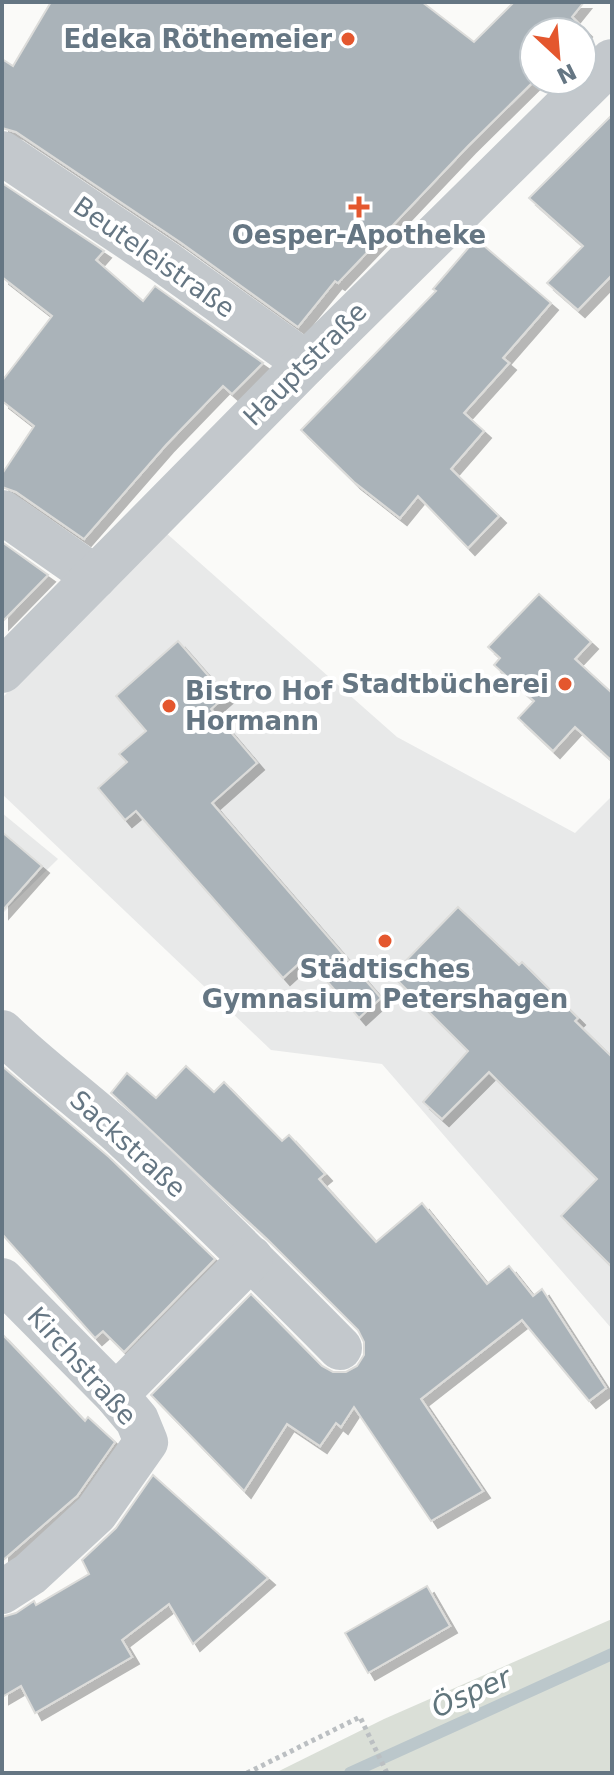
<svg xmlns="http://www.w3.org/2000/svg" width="614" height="1775" font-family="'DejaVu Sans',sans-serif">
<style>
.built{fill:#e8e9e9}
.green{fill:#dadfd7}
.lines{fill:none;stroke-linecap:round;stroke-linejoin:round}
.stream{stroke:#bbc7cb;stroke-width:12}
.building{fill:#aab3b9;stroke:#dcdcda;stroke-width:2;filter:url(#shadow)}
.path{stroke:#bbbfc2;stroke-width:5;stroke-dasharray:4 4;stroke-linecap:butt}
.minor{stroke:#c3c8cc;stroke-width:44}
.poi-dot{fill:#e4572e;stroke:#fff;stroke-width:3}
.labels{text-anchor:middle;stroke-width:8;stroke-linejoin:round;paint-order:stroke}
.poi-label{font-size:26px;font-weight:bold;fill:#657683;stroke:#fff;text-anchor:end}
.street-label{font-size:26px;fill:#657683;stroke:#fff}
.water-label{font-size:28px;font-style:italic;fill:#60757c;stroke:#fff}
</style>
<defs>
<filter id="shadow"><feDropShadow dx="7" dy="7" stdDeviation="0" flood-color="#0004"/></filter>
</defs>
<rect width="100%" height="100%" fill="#fafaf8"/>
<g class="built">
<polygon points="165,532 397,737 575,833 612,796 612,1329 382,1064 271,1050 2,794 2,698"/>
<polygon points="2,813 58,859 2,914"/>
</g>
<polygon class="green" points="612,1619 612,1773 275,1773 384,1719"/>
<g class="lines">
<polyline class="stream" points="350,1773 612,1654"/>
</g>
<g class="building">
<polygon points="51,2 422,2 474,42 514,2 584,2 572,17 585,30 582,33 534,32 535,80 468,146 338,283 335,281 298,327 180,242 16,132 2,128 2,59 13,66"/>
<polygon points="612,115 612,275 578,310 547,283 583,246 529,198"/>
<polygon points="2,183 104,251 96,260 143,301 155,286 263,363 232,394 223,386 166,445 84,539 16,492 2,487 2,474 34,426 2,401 2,381 52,316 2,277"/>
<polygon points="476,239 551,303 503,358 509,363 464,413 484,431 451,469 499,516 468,548 418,496 400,518 354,482 301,430 436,291 433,289"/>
<polygon points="2,542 48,575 2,622"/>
<polygon points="539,594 591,642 575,659 612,693 612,761 575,727 553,751 518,718 534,701 494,665 500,658 488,647"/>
<polygon points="178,641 226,696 211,709 257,763 212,803 381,998 359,1018 306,957 283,978 136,811 125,820 98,788 127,762 119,754 146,731 116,696"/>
<polygon points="2,832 42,866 2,911"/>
<polygon points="458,907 519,965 522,962 578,1018 575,1021 612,1057 612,1267 561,1216 597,1179 489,1072 442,1119 423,1102 468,1051 392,975"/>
<polygon points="2,1066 109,1157 215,1259 124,1352 103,1331 95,1338 2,1234"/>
<polygon points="186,1066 214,1092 224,1082 282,1141 289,1135 325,1174 319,1179 376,1242 422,1203 487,1284 509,1266 533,1296 542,1289 606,1388 589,1401 522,1320 421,1399 483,1491 431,1521 354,1407 341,1427 336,1423 320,1446 287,1424 244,1491 151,1395 251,1294 322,1366 333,1372 346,1372 357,1366 364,1355 364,1342 358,1330 268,1240 111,1093 127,1073 156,1098"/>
<polygon points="2,1334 85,1421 88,1417 115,1442 77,1496 2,1561"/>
<polygon points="153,1475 268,1578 193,1644 169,1604 122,1640 132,1657 35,1713 21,1686 2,1697 2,1617 16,1613 34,1601 36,1605 89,1574 82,1560 116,1528"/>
<polygon points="427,1586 450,1626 368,1673 345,1633"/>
</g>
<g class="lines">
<polyline class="path" points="247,1773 360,1717 387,1773"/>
<g class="minor">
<polyline points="2,153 166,263 306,363"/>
<polyline points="2,512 95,577"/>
<polyline points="2,671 306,363 612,61"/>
<path d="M2 1032C41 1070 86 1102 126 1139 200 1207 270 1277 340 1348"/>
<polyline points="2,1280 116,1395 137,1420 146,1442 96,1513 30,1574 2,1592"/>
<polyline points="116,1395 251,1258"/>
</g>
</g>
<g class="poi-dot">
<circle cx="348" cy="39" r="8"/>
<path d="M355 195h8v8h8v8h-8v8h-8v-8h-8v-8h8z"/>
<circle cx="565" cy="684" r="8"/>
<circle cx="169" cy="706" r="8"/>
<circle cx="385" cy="941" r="8"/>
</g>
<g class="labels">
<g class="poi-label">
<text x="332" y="48">Edeka Röthemeier</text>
<text x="359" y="244" text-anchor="middle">Oesper-Apotheke</text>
<text x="549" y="693">Stadtbücherei</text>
<text x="185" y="700" text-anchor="start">Bistro Hof<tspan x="185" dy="30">Hormann</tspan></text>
<text x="385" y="978" text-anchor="middle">Städtisches<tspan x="385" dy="30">Gymnasium Petershagen</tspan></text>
</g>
<g class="street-label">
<text transform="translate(154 257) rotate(35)" y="9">Beuteleistraße</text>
<text transform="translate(305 364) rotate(-45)" y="9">Hauptstraße</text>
<text transform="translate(128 1144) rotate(42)" y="9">Sackstraße</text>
<text transform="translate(82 1366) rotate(48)" y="9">Kirchstraße</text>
</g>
<g class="water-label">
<text transform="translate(471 1692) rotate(-24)" y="10">Ösper</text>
</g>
</g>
<rect width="614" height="1775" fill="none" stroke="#657683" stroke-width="8"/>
<g transform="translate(558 56) rotate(154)"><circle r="38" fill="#ffffff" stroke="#c1c8cd" stroke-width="2"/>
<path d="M0-6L14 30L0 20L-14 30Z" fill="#e4572e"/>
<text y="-12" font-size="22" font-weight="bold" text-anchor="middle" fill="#657683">N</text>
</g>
</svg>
